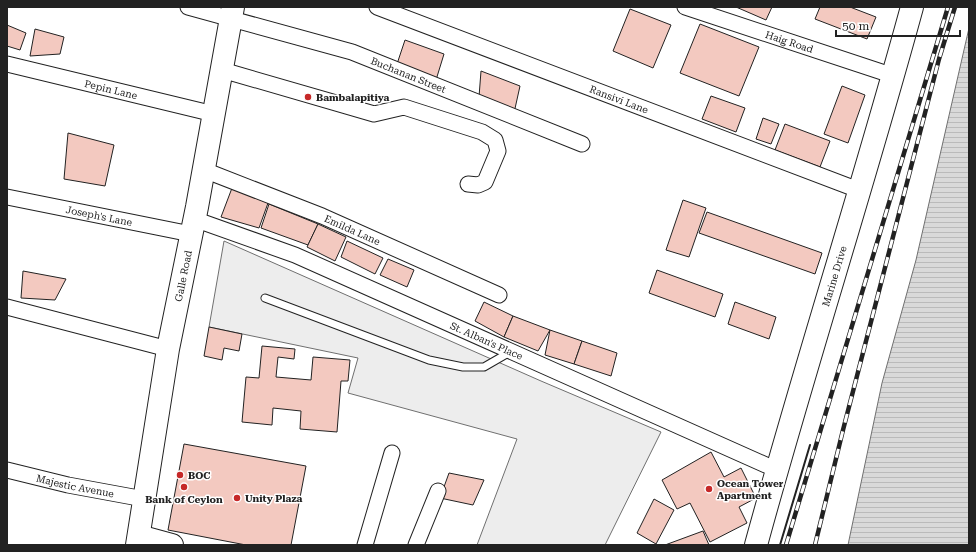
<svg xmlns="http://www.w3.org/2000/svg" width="976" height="552" font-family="'Roboto Serif',serif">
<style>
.parking{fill:#ededed;stroke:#6f6f6f}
.water{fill:url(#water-rules);stroke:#6f6f6f}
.building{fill:#f3c9c0;stroke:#222}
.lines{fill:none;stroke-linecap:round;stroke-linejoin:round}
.service-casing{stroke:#222;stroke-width:9}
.minor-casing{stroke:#222;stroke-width:17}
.primary-casing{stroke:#222;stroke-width:24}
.trunk-casing{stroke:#222;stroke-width:24}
.service{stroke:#fff;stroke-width:7}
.minor{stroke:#fff;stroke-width:15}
.primary{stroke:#fff;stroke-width:22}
.trunk{stroke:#fff;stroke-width:22}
.rail-casing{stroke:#222;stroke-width:4.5}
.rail{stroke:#fff;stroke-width:3;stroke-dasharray:9;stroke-linecap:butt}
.wall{stroke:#222;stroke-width:2}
.poi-dot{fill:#c62828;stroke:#fff;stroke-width:1.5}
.labels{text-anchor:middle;stroke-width:3;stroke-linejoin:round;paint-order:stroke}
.street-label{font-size:10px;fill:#222;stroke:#fff}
.poi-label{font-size:10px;font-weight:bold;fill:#222;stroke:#fff;text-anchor:start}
</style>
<defs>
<pattern id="water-rules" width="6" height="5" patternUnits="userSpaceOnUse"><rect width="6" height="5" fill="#d9d9d9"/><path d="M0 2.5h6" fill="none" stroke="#bababa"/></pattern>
</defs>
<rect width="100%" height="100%" fill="#fff"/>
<polygon class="parking" points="224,241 541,381 661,432 605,545 477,545 517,439 348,393 358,358 209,327"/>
<polygon class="water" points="969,28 969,545 848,545 882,383 916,260"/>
<g class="building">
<polygon points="736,7 772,7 766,20"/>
<polygon points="820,7 850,7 876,17 867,39 815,19"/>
<polygon points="630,9 671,25 653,68 613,51"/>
<polygon points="700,24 759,47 739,96 680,73"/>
<polygon points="7,25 26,33 20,50 7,46"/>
<polygon points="35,29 64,37 60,54 30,56"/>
<polygon points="405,40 444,54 436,80 397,64"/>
<polygon points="481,71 520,86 514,113 479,97"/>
<polygon points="842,86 865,95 848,143 824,134"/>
<polygon points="711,96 745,108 736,132 702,119"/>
<polygon points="763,118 779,124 771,144 756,139"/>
<polygon points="785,124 830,141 820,167 775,150"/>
<polygon points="68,133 114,145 105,186 64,179"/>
<polygon points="232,188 268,203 259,228 221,217"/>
<polygon points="683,200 706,208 689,257 666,250"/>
<polygon points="269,204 318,224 308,245 261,228"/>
<polygon points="707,212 822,253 815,274 699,233"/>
<polygon points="318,224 346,237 335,261 307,247"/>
<polygon points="347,241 383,258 375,274 341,257"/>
<polygon points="388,259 414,270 407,287 380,275"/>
<polygon points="657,270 723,294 715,317 649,293"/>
<polygon points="23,271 66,279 55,300 21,298"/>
<polygon points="484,302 513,316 504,337 475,321"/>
<polygon points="735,302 776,317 769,339 728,324"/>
<polygon points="513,316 550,330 538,351 504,337"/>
<polygon points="209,327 242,334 239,351 224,348 222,360 204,356"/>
<polygon points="550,330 582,341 574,364 545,355"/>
<polygon points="582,341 617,353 611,376 574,364"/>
<polygon points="262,346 295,349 294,359 278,357 276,377 311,380 313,357 350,360 348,381 341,381 337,432 300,429 301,411 273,408 272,425 242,422 246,377 259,378"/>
<polygon points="184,444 306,466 291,545 246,545 168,530"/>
<polygon points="711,452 724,477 741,468 756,498 739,507 747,523 710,542 690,503 677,509 662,480"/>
<polygon points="449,473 484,480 473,505 440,498"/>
<polygon points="654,499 674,510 656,544 637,533"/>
<polygon points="703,531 709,545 665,545"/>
</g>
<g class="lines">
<defs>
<polyline id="service" points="265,298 429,360 463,367 484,367 510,352"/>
<g id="minor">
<path id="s1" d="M188 7 352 52 582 144"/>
<path id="s2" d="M377 7 861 191"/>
<path id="s3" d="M685 7 894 76"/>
<path id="s4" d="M7 64 214 114"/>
<polyline points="222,70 374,114 404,107 482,132 495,140 498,151 485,182 478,185 468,184"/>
<path id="s5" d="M204 170 322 216 499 295"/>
<path id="s6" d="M7 197 191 234"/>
<path id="s7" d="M194 219 295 255 777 470"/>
<polyline points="7,307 168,349"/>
<path id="s8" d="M7 470 68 485 144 499"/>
<polyline points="365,545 392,453"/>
<polyline points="416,545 438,491"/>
</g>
<g id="primary">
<polyline points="139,536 172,545"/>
<path id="s9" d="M756 545C805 365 863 187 912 7"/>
</g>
<g id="trunk">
<path id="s10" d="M137 545 168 349 197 207 233 7"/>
</g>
</defs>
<use href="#service" class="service-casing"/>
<use href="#minor" class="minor-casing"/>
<use href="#primary" class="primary-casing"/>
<use href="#trunk" class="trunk-casing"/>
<use href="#service" class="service"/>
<use href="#minor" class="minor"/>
<use href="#primary" class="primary"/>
<use href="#trunk" class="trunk"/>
<defs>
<g id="rail">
<polyline points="786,545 948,7"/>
<polyline points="815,545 843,430 939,59 955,7"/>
</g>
</defs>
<use href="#rail" class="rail-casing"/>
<use href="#rail" class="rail"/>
<polyline class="wall" points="780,545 810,445"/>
</g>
<g class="poi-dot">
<circle cx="308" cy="97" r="4"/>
<circle cx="180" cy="475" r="4"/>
<circle cx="184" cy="487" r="4"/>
<circle cx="709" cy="489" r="4"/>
<circle cx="237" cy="498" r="4"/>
</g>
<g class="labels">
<g class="street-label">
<text dy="4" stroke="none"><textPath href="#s3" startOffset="110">Haig Road</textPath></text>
<text dy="4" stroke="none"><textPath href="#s1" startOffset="231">Buchanan Street</textPath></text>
<text dy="4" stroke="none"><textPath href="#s4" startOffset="107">Pepin Lane</textPath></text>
<text dy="4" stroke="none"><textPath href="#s2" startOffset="259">Ransivi Lane</textPath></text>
<text dy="4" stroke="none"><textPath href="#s6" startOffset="94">Joseph's Lane</textPath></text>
<text dy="4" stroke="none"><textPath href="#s5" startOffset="160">Emilda Lane</textPath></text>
<text dy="4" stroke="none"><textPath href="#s10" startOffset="273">Galle Road</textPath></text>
<text dy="4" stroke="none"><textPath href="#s9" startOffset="280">Marine Drive</textPath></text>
<text dy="4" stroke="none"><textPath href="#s7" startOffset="317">St. Alban's Place</textPath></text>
<text dy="4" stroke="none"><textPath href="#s8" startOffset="70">Majestic Avenue</textPath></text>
</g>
<g class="poi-label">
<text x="316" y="101">Bambalapitiya</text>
<text x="188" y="479">BOC</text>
<text x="717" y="487">Ocean Tower<tspan x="717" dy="12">Apartment</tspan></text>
<text x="245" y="502">Unity Plaza</text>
<text x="184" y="503" text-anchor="middle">Bank of Ceylon</text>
</g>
</g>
<rect width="976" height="552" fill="none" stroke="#222222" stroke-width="16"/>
<path d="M836 30v6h124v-6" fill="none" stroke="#222222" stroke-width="2"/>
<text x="842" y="30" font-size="12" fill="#222222" stroke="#ffffff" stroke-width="3" paint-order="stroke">50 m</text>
</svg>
